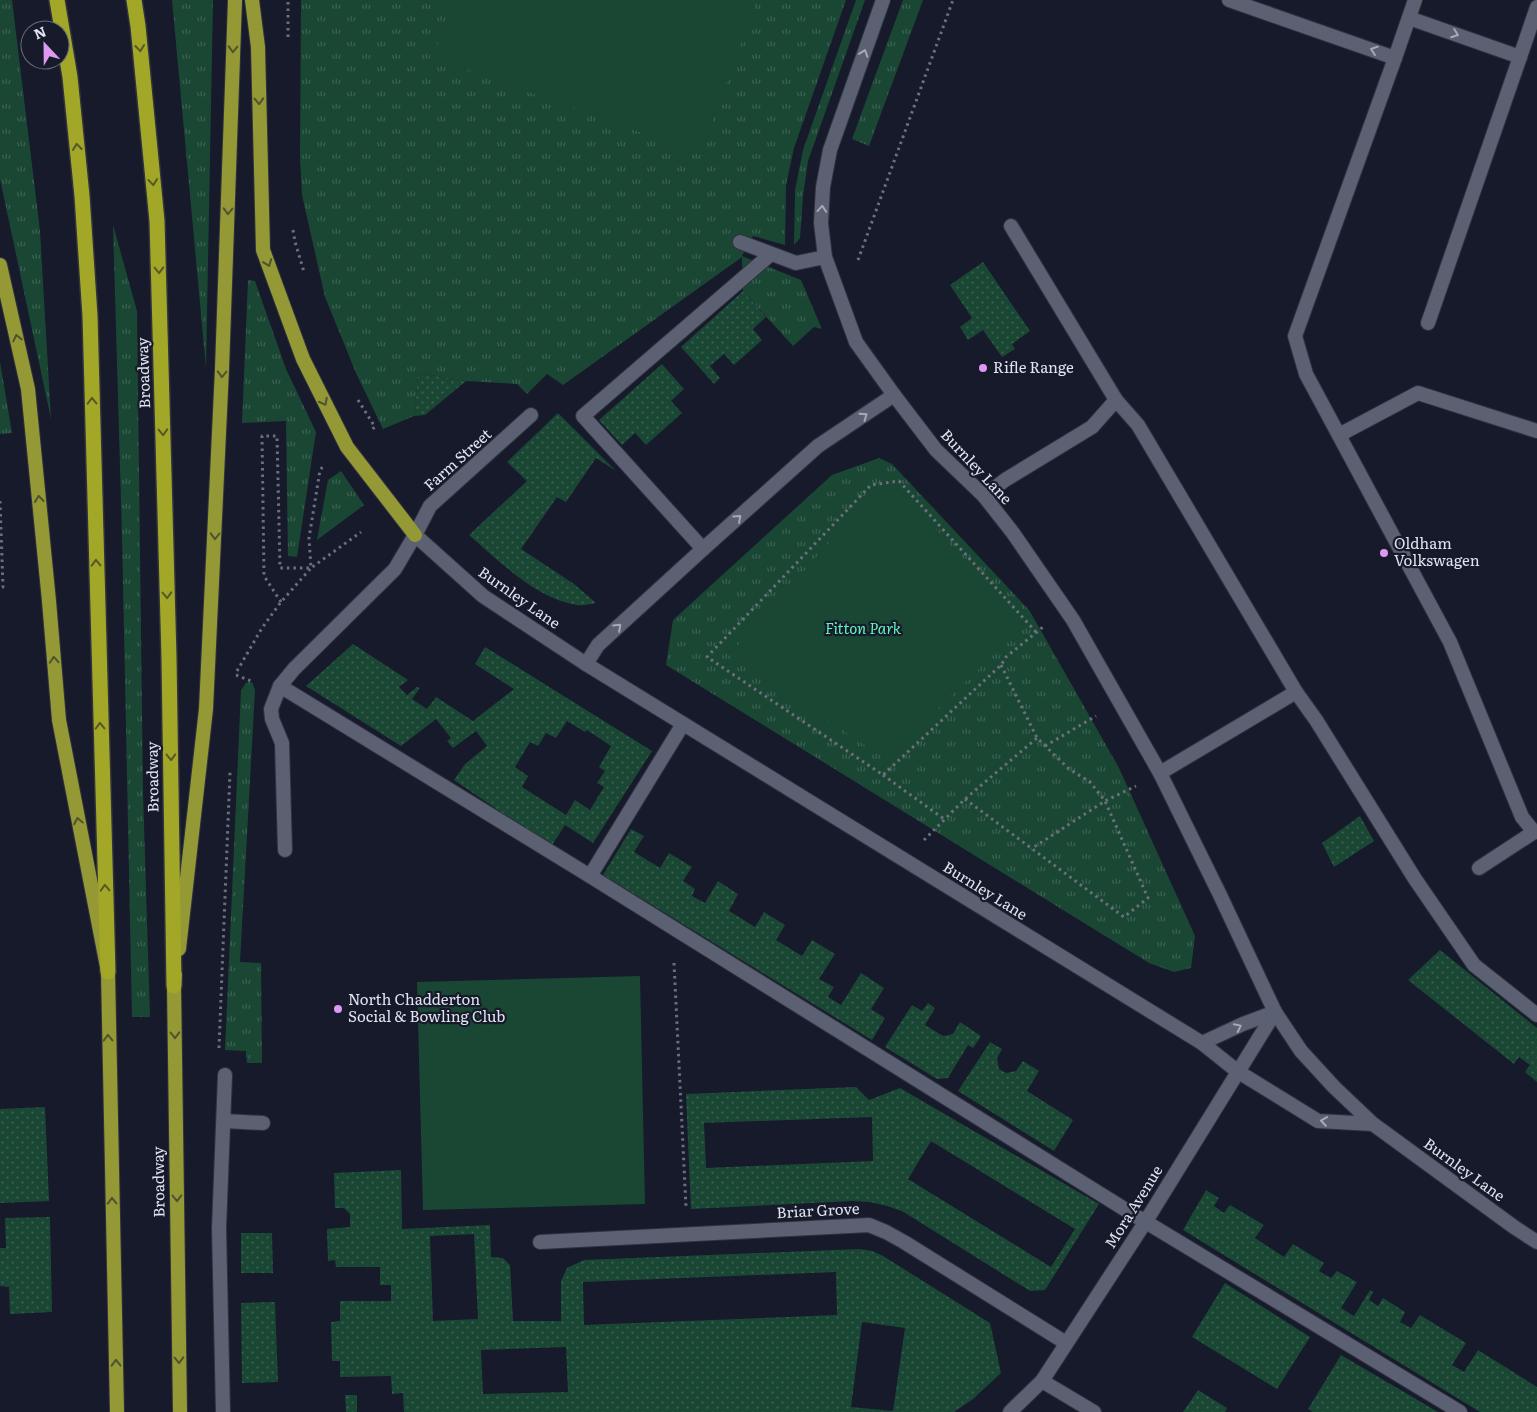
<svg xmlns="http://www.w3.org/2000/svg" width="1537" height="1412" font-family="Literata,serif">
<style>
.grass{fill:url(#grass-tufts)}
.garden{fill:url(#garden-dots);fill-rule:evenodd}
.pitch{fill:#1a4734}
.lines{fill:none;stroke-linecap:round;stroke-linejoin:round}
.service-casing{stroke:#30323e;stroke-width:16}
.minor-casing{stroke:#30323e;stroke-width:16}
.tertiary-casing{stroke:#30323e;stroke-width:16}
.trunk-casing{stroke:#30323e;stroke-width:16}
.motorway-casing{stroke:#30323e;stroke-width:18}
.path{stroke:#6c707e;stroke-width:3;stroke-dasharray:2.5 4;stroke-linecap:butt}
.service{stroke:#5b6073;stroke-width:14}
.minor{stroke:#5b6073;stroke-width:14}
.tertiary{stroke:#5b6073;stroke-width:14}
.trunk{stroke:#949936;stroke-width:14}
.motorway{stroke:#a3a727;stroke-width:15}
.oneway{stroke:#a5a9b8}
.oneway2{stroke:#555929}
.oneway3{stroke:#4f532f}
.poi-dot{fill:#df98f2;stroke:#161a2a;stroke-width:2}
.labels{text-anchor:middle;stroke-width:4.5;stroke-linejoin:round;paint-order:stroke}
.poi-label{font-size:15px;fill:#e1e4f0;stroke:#161a2a;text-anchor:start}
.street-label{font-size:15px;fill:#e1e4f0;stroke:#161a2a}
.park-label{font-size:15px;font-style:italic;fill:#62f8bb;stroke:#161a2a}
</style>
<defs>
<pattern id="grass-tufts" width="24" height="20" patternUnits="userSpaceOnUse" patternTransform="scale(1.25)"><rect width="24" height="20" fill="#1a4734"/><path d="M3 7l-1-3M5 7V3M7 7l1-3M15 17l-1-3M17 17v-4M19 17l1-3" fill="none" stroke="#3b6152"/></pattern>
<pattern id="garden-dots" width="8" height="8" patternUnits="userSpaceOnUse" patternTransform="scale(1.25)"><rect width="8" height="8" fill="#1a4734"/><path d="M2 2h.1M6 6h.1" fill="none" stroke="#3b6152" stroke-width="1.8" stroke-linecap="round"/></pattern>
</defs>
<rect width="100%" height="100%" fill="#161a2a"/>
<g class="grass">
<polygon points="0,0 12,0 40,231 51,419 0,179"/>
<polygon points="172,0 213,0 206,368"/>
<polygon points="301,0 846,0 794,148 786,185 785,245 753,236 742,256 801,280 822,329 814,327 793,346 743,291 742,257 563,385 547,374 527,394 517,384 466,381 418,373 414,416 383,429 356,373 325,297 302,195 300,158"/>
<polygon points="856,0 865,0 808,161 803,196 800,238 794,245 795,190 803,150"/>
<polygon points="903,0 923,0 869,146 852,139"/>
<polygon points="113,225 137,311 143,793 150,1017 132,1017 122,535"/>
<polygon points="248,280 255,281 286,369 316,432 297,557 288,556 286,421 242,423"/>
<polygon points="0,362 12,433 0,434"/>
<polygon points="879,458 892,464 1029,610 1040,629 1119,768 1195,936 1191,968 1174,972 1149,963 666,665 673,620 832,475"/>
<polygon points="341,471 364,505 317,540 328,480"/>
<polygon points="252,682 255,690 240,962 261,963 262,1063 247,1063 246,1051 225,1050 241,690 246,683"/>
</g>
<g class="garden">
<polygon points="983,262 1030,331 1012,344 1015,349 1002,357 983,330 968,340 960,327 972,318 950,285"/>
<polygon points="743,291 766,317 753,329 762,340 734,365 724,354 710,366 720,378 714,384 681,347"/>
<polygon points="662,364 684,389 671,401 682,413 646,445 635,433 622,445 599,420"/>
<polygon points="418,373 466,381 425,415 414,416"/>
<path d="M558 413 616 471 596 458 566 502 557 497 521 549 574 584 596 603C590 604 583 606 577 605 536 599 499 561 469 535L527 481 507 462Z"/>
<path d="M353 644 408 680 399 687 407 695 417 687 420 688 412 699 427 709 436 697 473 721 514 689 475 664 485 647 652 751 593 843 565 825 552 845 523 827 454 780 465 764 487 746 476 731 453 748 447 741 451 738 436 719 401 746 306 686ZM567 721 585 732 587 730 611 746 599 767 605 771 597 783 604 787 590 810 575 800 566 815 522 787 528 776 515 767 530 742 538 746 546 733 556 738Z"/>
<polygon points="1360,816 1374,841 1334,867 1322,843"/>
<polygon points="631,829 644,836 634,852 660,868 669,853 692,867 683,881 695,889 692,896 705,903 718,881 738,894 729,911 755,927 764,912 785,925 776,940 802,956 812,940 835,954 819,979 834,987 828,997 841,1005 861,973 884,988 871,1009 885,1018 872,1040 603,875"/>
<polygon points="1440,950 1537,1028 1537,1082 1525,1072 1530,1065 1519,1057 1514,1064 1408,980"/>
<polygon points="928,1003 935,1008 925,1025 943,1036 953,1034 960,1022 981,1036 973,1048 968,1045 948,1078 937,1079 885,1047 912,1005 922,1011"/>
<polygon points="990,1042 1002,1049 997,1058 999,1069 1006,1073 1016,1071 1023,1061 1039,1071 1027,1091 1073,1120 1054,1151 958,1091"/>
<path d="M856 1087 869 1100 900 1088 1099 1204 1045 1290 1030 1291 902 1211 887 1206 870 1202 853 1201 691 1209 686 1094ZM872 1117 873 1161 706 1168 704 1123ZM931 1141 1075 1229 1051 1267 908 1179Z"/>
<polygon points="45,1107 49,1201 0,1203 0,1109"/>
<path d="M401 1170 402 1229 490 1225 491 1257 503 1258 510 1265 513 1321H561V1281L567 1268 584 1260 859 1249 872 1251 883 1256 990 1323 1001 1373 973 1399 954 1412H404L403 1393 392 1394 391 1376 340 1377V1361H332L331 1322 340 1321V1301H391V1285H380V1267H336L335 1260 328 1261 327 1231V1229L350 1227V1214L344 1208H335L334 1173ZM474 1234 478 1319 433 1321 430 1236ZM836 1272 837 1315 584 1325 583 1282ZM862 1322 905 1328 893 1411 851 1407ZM566 1347 568 1392 483 1394 481 1350Z"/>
<polygon points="1206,1190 1219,1198 1214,1206 1224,1213 1230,1205 1264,1225 1255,1238 1284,1257 1293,1244 1324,1263 1319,1271 1331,1278 1337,1271 1357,1282 1341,1308 1354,1316 1370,1290 1373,1292 1369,1300 1378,1306 1383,1298 1405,1312 1400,1322 1411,1328 1420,1315 1466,1343 1452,1365 1464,1372 1478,1350 1537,1387 1537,1412 1480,1412 1183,1230"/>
<polygon points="50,1217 52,1312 10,1314 9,1287 0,1286 0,1248 6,1248 5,1218"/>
<polygon points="241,1233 272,1233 273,1273 241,1273"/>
<polygon points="1225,1283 1310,1337 1277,1389 1192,1337"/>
<polygon points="275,1302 278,1382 242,1383 241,1303"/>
<polygon points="1341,1355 1438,1412 1313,1412 1308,1409"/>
<polygon points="1198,1390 1227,1408 1225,1412 1183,1412"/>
<polygon points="345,1395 357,1395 357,1412 346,1412"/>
</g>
<g class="pitch">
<polygon points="454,0 757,0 700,154 433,57"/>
<polygon points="878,488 898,488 1024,625 886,759 729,655"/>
<polygon points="640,976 645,1204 423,1210 417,982"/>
</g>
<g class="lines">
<defs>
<g id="service">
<polyline points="1229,0 1395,58 1415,0"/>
<polyline points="1409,18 1520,57 1537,7"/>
<polyline points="1395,58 1295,336 1306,374 1450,642 1522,817 1534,832 1537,832"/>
<polyline points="740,242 796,263 825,257"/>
<polyline points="1428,323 1520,57"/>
<polyline points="1116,400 1138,425 1296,692 1316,720 1415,879 1474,965 1537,1015"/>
<polyline points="1339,435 1418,393 1537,431"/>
<polyline points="984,496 1005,480 1092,427 1116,400 1011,226"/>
<polyline points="703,549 583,416 771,254"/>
<polyline points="280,686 590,876 1126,1210 1460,1412"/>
<polyline points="1160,773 1296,692"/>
<polyline points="285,850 282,743 272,719 271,709 280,686 294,669 395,569 415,535"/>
<polyline points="1479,868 1534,832"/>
<polyline points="590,876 683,724"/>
</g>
<g id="minor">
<polyline points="415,535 430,506 531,415"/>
<polyline points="586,664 598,645 703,549 818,446 894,395"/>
<polyline points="224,1121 263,1123"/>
<polyline points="540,1242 869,1225 886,1232 904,1242 1066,1343"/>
<polyline points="1042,1381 1094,1412"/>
<polyline points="223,1412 219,1228 225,1075"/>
<polyline points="1010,1412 1042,1381 1146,1221 1275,1012"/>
</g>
<g id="tertiary">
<polyline points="883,0 830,150 823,187 821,223 825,257 856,342 894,395 936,450 984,496 1013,533 1073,620 1160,773 1220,895 1275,1012 1301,1051 1334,1087 1373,1124 1514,1227 1537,1242"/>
<polyline points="415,535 483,596 586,664 1202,1043 1237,1071 1318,1121 1373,1124"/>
<polyline points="1202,1043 1243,1024 1275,1012"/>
</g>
<g id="trunk">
<polyline points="252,0 258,47 263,250 303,359 347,447 415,535"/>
<polyline points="0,265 28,389 49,601 59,720 108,972 117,1412"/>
<polyline points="179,949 206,709 222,369 235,0"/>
<polyline points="175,975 174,986 180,1412"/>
</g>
<g id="motorway">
<polyline points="57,0 70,77 82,196 90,316 108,972"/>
<polyline points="134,0 138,26 157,221 169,658 174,986"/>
</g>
</defs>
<use href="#service" class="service-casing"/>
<use href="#minor" class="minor-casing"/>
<use href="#tertiary" class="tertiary-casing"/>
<use href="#trunk" class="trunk-casing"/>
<use href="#motorway" class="motorway-casing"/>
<g class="path">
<polyline points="288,37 288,0"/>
<polyline points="293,230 295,242 304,272"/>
<polyline points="858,260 953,0"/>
<polyline points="358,400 375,427 370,431"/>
<polyline points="0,501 3,587 0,587"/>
<polyline points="281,602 264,576 262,436 277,436 280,568 311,568 361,532"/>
<polyline points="1036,632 899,481 871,485 707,657 883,775 1001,665 1006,657 1043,627"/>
<polyline points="1001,665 1037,738 1069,769 1090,782 1105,801 1136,786"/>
<polyline points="237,671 262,628 281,602 311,568 309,538 320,470 325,464"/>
<polyline points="236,675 251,681"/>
<polyline points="1045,746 1096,716"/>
<polyline points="883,775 944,819"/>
<polyline points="965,799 1124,917 1148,898 1105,801 1031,849"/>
<polyline points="924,840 965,799 1037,738"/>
<polyline points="674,963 686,1207"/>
<polyline points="219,1048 230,772"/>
</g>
<use href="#service" class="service"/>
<use href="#minor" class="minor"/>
<use href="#tertiary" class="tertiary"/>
<use href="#trunk" class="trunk"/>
<use href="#motorway" class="motorway"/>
</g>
<defs><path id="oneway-chevron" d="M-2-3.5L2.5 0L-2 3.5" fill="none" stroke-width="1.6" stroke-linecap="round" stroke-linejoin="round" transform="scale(1.25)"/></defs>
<g class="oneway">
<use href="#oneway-chevron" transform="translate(1455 34) rotate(20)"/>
<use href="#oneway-chevron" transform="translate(1374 50) rotate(-161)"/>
<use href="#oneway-chevron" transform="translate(864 53) rotate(-71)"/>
<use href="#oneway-chevron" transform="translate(822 209) rotate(-86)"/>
<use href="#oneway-chevron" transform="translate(864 416) rotate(-35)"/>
<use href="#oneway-chevron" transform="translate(738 518) rotate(-42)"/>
<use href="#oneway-chevron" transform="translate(618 627) rotate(-43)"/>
<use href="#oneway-chevron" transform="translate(1238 1027) rotate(-26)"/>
<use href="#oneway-chevron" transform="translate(1324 1121) rotate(-172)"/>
</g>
<g class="oneway2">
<use href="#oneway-chevron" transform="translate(140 48) rotate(84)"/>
<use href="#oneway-chevron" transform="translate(77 147) rotate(-96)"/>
<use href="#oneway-chevron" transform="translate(153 182) rotate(84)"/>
<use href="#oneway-chevron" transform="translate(159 270) rotate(88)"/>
<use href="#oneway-chevron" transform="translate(92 401) rotate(-91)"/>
<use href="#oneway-chevron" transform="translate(163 432) rotate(88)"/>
<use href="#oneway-chevron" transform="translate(96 563) rotate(-91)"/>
<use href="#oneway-chevron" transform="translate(167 595) rotate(88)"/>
<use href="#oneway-chevron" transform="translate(100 726) rotate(-91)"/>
<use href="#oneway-chevron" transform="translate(171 757) rotate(89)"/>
<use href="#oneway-chevron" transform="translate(105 888) rotate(-92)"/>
</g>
<g class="oneway3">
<use href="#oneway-chevron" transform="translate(233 49) rotate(92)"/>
<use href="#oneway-chevron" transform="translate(259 101) rotate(88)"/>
<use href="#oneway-chevron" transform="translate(228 211) rotate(92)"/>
<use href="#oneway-chevron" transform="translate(268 263) rotate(70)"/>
<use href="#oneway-chevron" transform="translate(17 338) rotate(-103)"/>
<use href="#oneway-chevron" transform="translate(222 374) rotate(92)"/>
<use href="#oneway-chevron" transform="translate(324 402) rotate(63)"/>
<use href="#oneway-chevron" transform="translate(39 499) rotate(-96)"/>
<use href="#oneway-chevron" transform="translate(215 536) rotate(92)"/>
<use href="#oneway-chevron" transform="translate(54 660) rotate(-94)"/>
<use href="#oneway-chevron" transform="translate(78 821) rotate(-101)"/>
<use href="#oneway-chevron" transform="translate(175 1035) rotate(89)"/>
<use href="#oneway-chevron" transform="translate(108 1038) rotate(-91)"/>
<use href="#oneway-chevron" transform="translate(177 1198) rotate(89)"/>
<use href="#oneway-chevron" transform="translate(112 1201) rotate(-91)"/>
<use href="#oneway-chevron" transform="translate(179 1360) rotate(89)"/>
<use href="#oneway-chevron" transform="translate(116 1363) rotate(-91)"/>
</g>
<g class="poi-dot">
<circle cx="983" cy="368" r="5"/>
<circle cx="1384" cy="553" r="5"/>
<circle cx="338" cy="1009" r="5"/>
</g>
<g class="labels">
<g class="poi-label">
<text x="993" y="373">Rifle Range</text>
<text x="1394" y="549">Oldham<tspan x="1394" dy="17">Volkswagen</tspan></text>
<text x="348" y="1005">North Chadderton<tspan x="348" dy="17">Social &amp; Bowling Club</tspan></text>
</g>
<g class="street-label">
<text transform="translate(144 373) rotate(-92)" y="5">Broadway</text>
<text transform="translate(458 460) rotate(-42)" y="5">Farm Street</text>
<text transform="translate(976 467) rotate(47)" y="5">Burnley Lane</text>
<text transform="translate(519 598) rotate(35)" y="5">Burnley Lane</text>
<text transform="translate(153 777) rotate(-91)" y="5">Broadway</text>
<text transform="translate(985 891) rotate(32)" y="5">Burnley Lane</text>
<text transform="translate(1464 1170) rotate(36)" y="5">Burnley Lane</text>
<text transform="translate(159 1182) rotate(-91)" y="5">Broadway</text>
<text transform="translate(1134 1207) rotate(-58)" y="5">Mora Avenue</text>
<text transform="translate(818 1211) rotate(-3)" y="5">Briar Grove</text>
</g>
<g class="park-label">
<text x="863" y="634">Fitton Park</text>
</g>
</g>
<g transform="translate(45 45) rotate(338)"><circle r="24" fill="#161a2a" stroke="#676b79"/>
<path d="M0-4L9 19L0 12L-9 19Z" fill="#df98f2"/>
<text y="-8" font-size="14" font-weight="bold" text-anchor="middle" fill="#e1e4f0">N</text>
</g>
</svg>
